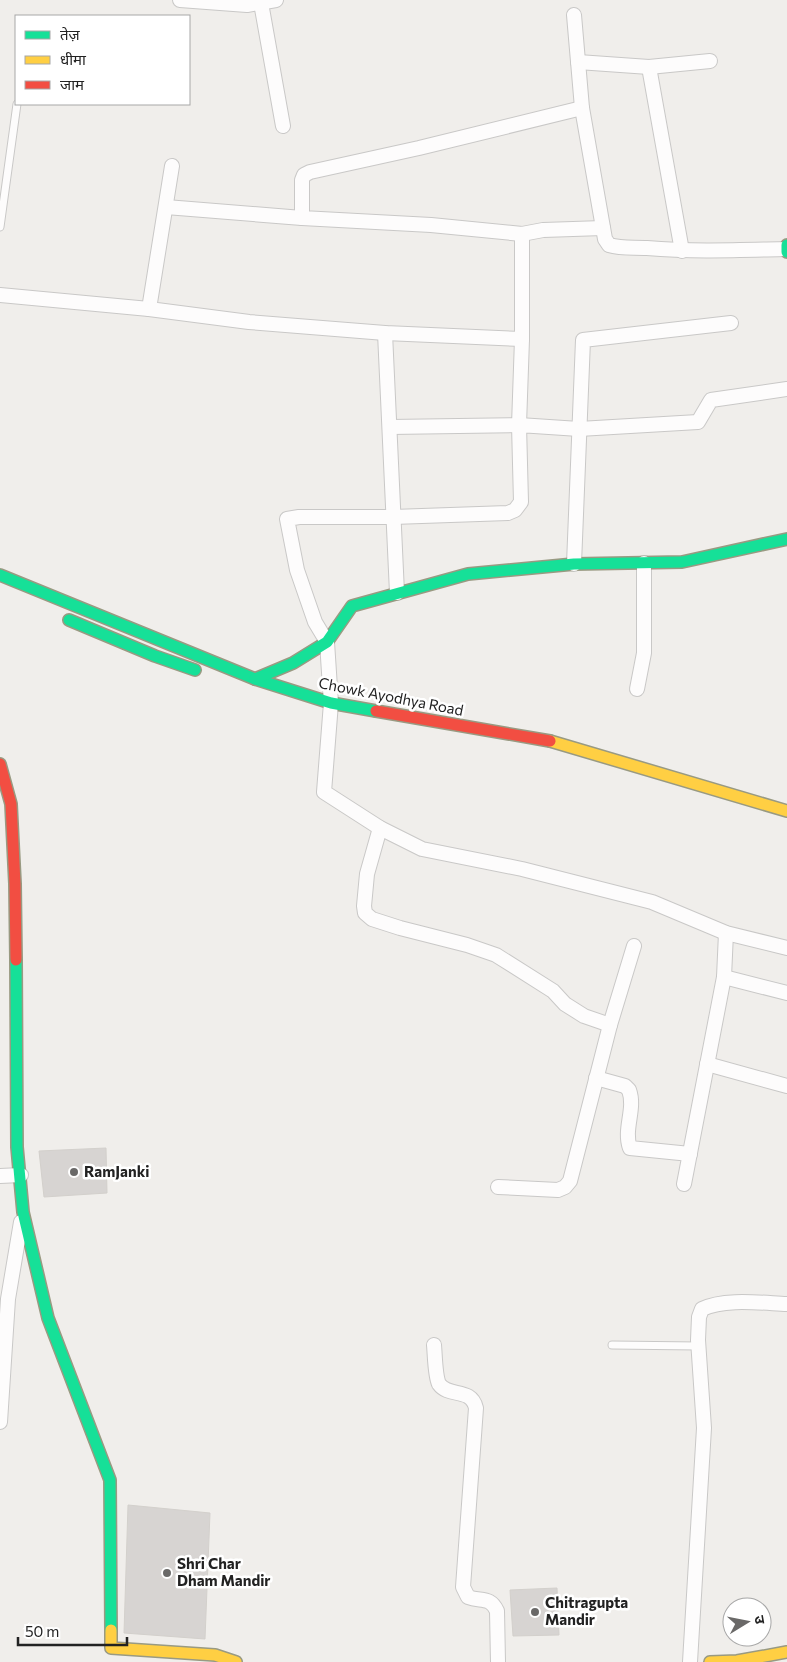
<svg xmlns="http://www.w3.org/2000/svg" width="787" height="1662" font-family="Commissioner,'Noto Sans Devanagari',sans-serif">
<style>
.building{fill:#d7d4d2;stroke:#d3d0cc}
.lines{fill:none;stroke-linecap:round;stroke-linejoin:round}
.lane-casing{stroke:#c9c8c7;stroke-width:9}
.street-casing{stroke:#c9c8c7;stroke-width:16}
.fast-casing{stroke:#999a82;stroke-width:14}
.slow-casing{stroke:#999a82;stroke-width:14}
.jam-casing{stroke:#999a82;stroke-width:14}
.lane{stroke:#fdfcfc;stroke-width:7}
.street{stroke:#fdfcfc;stroke-width:14}
.fast{stroke:#16e098;stroke-width:11}
.slow{stroke:#ffcf43;stroke-width:11}
.jam{stroke:#f24e42;stroke-width:11}
.poi-dot{fill:#6a6968;stroke:#fff;stroke-width:2}
.labels{text-anchor:middle;stroke-width:5;stroke-linejoin:round;paint-order:stroke}
.street-label{font-size:15px;fill:#222;stroke:#fff}
.poi-label{font-size:15px;font-weight:bold;fill:#222;stroke:#fff;text-anchor:start}
</style>
<rect width="100%" height="100%" fill="#f0eeeb"/>
<g class="building">
<polygon points="106,1148 107,1193 44,1197 39,1151"/>
<polygon points="128,1505 210,1513 205,1639 124,1633"/>
<polygon points="557,1588 559,1635 513,1636 510,1590"/>
</g>
<g class="lines">
<defs>
<g id="lane">
<polyline points="0,227 17,104"/>
<polyline points="612,1345 698,1346"/>
</g>
<g id="street">
<polyline points="180,0 247,5 276,0"/>
<polyline points="261,3 283,126"/>
<path d="M574 15 582 108 605 239 609 245C622 249 634 247 647 248 694 252 740 250 787 249"/>
<polyline points="578,62 649,67 710,61"/>
<polyline points="649,67 682,251"/>
<polyline points="582,108 419,148 310,172 304,175 302,180 302,218 431,225 522,234 543,230 603,228"/>
<polyline points="172,166 149,309 249,322 385,333 522,339 522,234"/>
<polyline points="166,207 302,218"/>
<polyline points="0,295 149,309"/>
<polyline points="385,333 397,593"/>
<polyline points="787,389 711,400 698,422 579,429 519,425 521,502 515,510 508,513 393,517 299,517 287,519 297,570 315,622 327,642 331,703 324,792 380,828 422,849 522,869 652,902 726,933 787,948"/>
<polyline points="390,427 519,425 522,339"/>
<polyline points="574,564 583,340 731,323"/>
<polyline points="637,689 644,653 644,563"/>
<polyline points="380,828 367,874 364,906 365,913 372,919 400,928 467,945 496,955 553,991 565,1004 584,1016 610,1025"/>
<polyline points="724,977 787,993"/>
<polyline points="707,1064 787,1086"/>
<path d="M596 1078 625 1086 629 1090C636 1109 623 1129 630 1148L690 1154"/>
<polyline points="0,1176 21,1175"/>
<polyline points="684,1184 724,977 726,933"/>
<polyline points="498,1187 558,1190 565,1187 570,1181 610,1025 634,946"/>
<path d="M434 1345C435 1355 435 1376 439 1384 449 1398 471 1387 476 1408L463 1587 468 1597C481 1602 490 1596 497 1611L498 1662"/>
<polyline points="0,1422 8,1299 21,1222"/>
<path d="M690 1662 704 1428 698 1340 699 1317 702 1309C724 1298 762 1303 787 1304"/>
</g>
<g id="fast">
<polyline points="787,245 787,252"/>
<polyline points="0,575 255,679 331,703 376,711"/>
<polyline points="69,620 155,656 195,670"/>
<polyline points="255,679 293,663 327,642 352,606 468,574 574,564 682,562 787,539"/>
<polyline points="16,960 17,1147 23,1212 48,1318 110,1480 111,1630"/>
</g>
<g id="slow">
<polyline points="550,741 787,811"/>
<polyline points="111,1630 111,1648 215,1655 236,1662"/>
<polyline points="710,1662 737,1661 787,1652"/>
</g>
<g id="jam">
<polyline points="376,711 550,741"/>
<polyline points="0,764 11,804 15,884 16,960"/>
</g>
</defs>
<use href="#lane" class="lane-casing"/>
<use href="#street" class="street-casing"/>
<use href="#fast" class="fast-casing"/>
<use href="#slow" class="slow-casing"/>
<use href="#jam" class="jam-casing"/>
<use href="#lane" class="lane"/>
<use href="#street" class="street"/>
<use href="#fast" class="fast"/>
<use href="#slow" class="slow"/>
<use href="#jam" class="jam"/>
</g>
<g class="poi-dot">
<circle cx="74" cy="1172" r="5"/>
<circle cx="167" cy="1573" r="5"/>
<circle cx="535" cy="1612" r="5"/>
</g>
<g class="labels">
<g class="street-label">
<text transform="translate(391 697) rotate(11)" y="5">Chowk Ayodhya Road</text>
</g>
<g class="poi-label">
<text x="84" y="1177">RamJanki</text>
<text x="177" y="1569">Shri Char<tspan x="177" dy="17">Dham Mandir</tspan></text>
<text x="545" y="1608">Chitragupta<tspan x="545" dy="17">Mandir</tspan></text>
</g>
</g>
<rect x="15" y="15" width="175" height="90" fill="#ffffff" stroke="#a7a7a7"/>
<rect x="25" y="31" width="25" height="8" fill="#16e098" stroke="#a7a7a7"/>
<text x="60" y="40" font-size="15" fill="#222222">तेज़</text>
<rect x="25" y="56" width="25" height="8" fill="#ffcf43" stroke="#a7a7a7"/>
<text x="60" y="65" font-size="15" fill="#222222">धीमा</text>
<rect x="25" y="81" width="25" height="8" fill="#f24e42" stroke="#a7a7a7"/>
<text x="60" y="90" font-size="15" fill="#222222">जाम</text>
<g transform="translate(747 1622) rotate(80)"><circle r="24" fill="#ffffff" stroke="#a7a7a7"/>
<path d="M0-4L9 19L0 12L-9 19Z" fill="#6a6968"/>
<text y="-8" font-size="14" font-weight="bold" text-anchor="middle" fill="#222222">उ</text>
</g>
<path d="M18 1637v8h109v-8" fill="none" stroke="#222222" stroke-width="2.5"/>
<text x="25" y="1637" font-size="15" fill="#222222" stroke="#ffffff" stroke-width="4" paint-order="stroke">50 m</text>
</svg>
